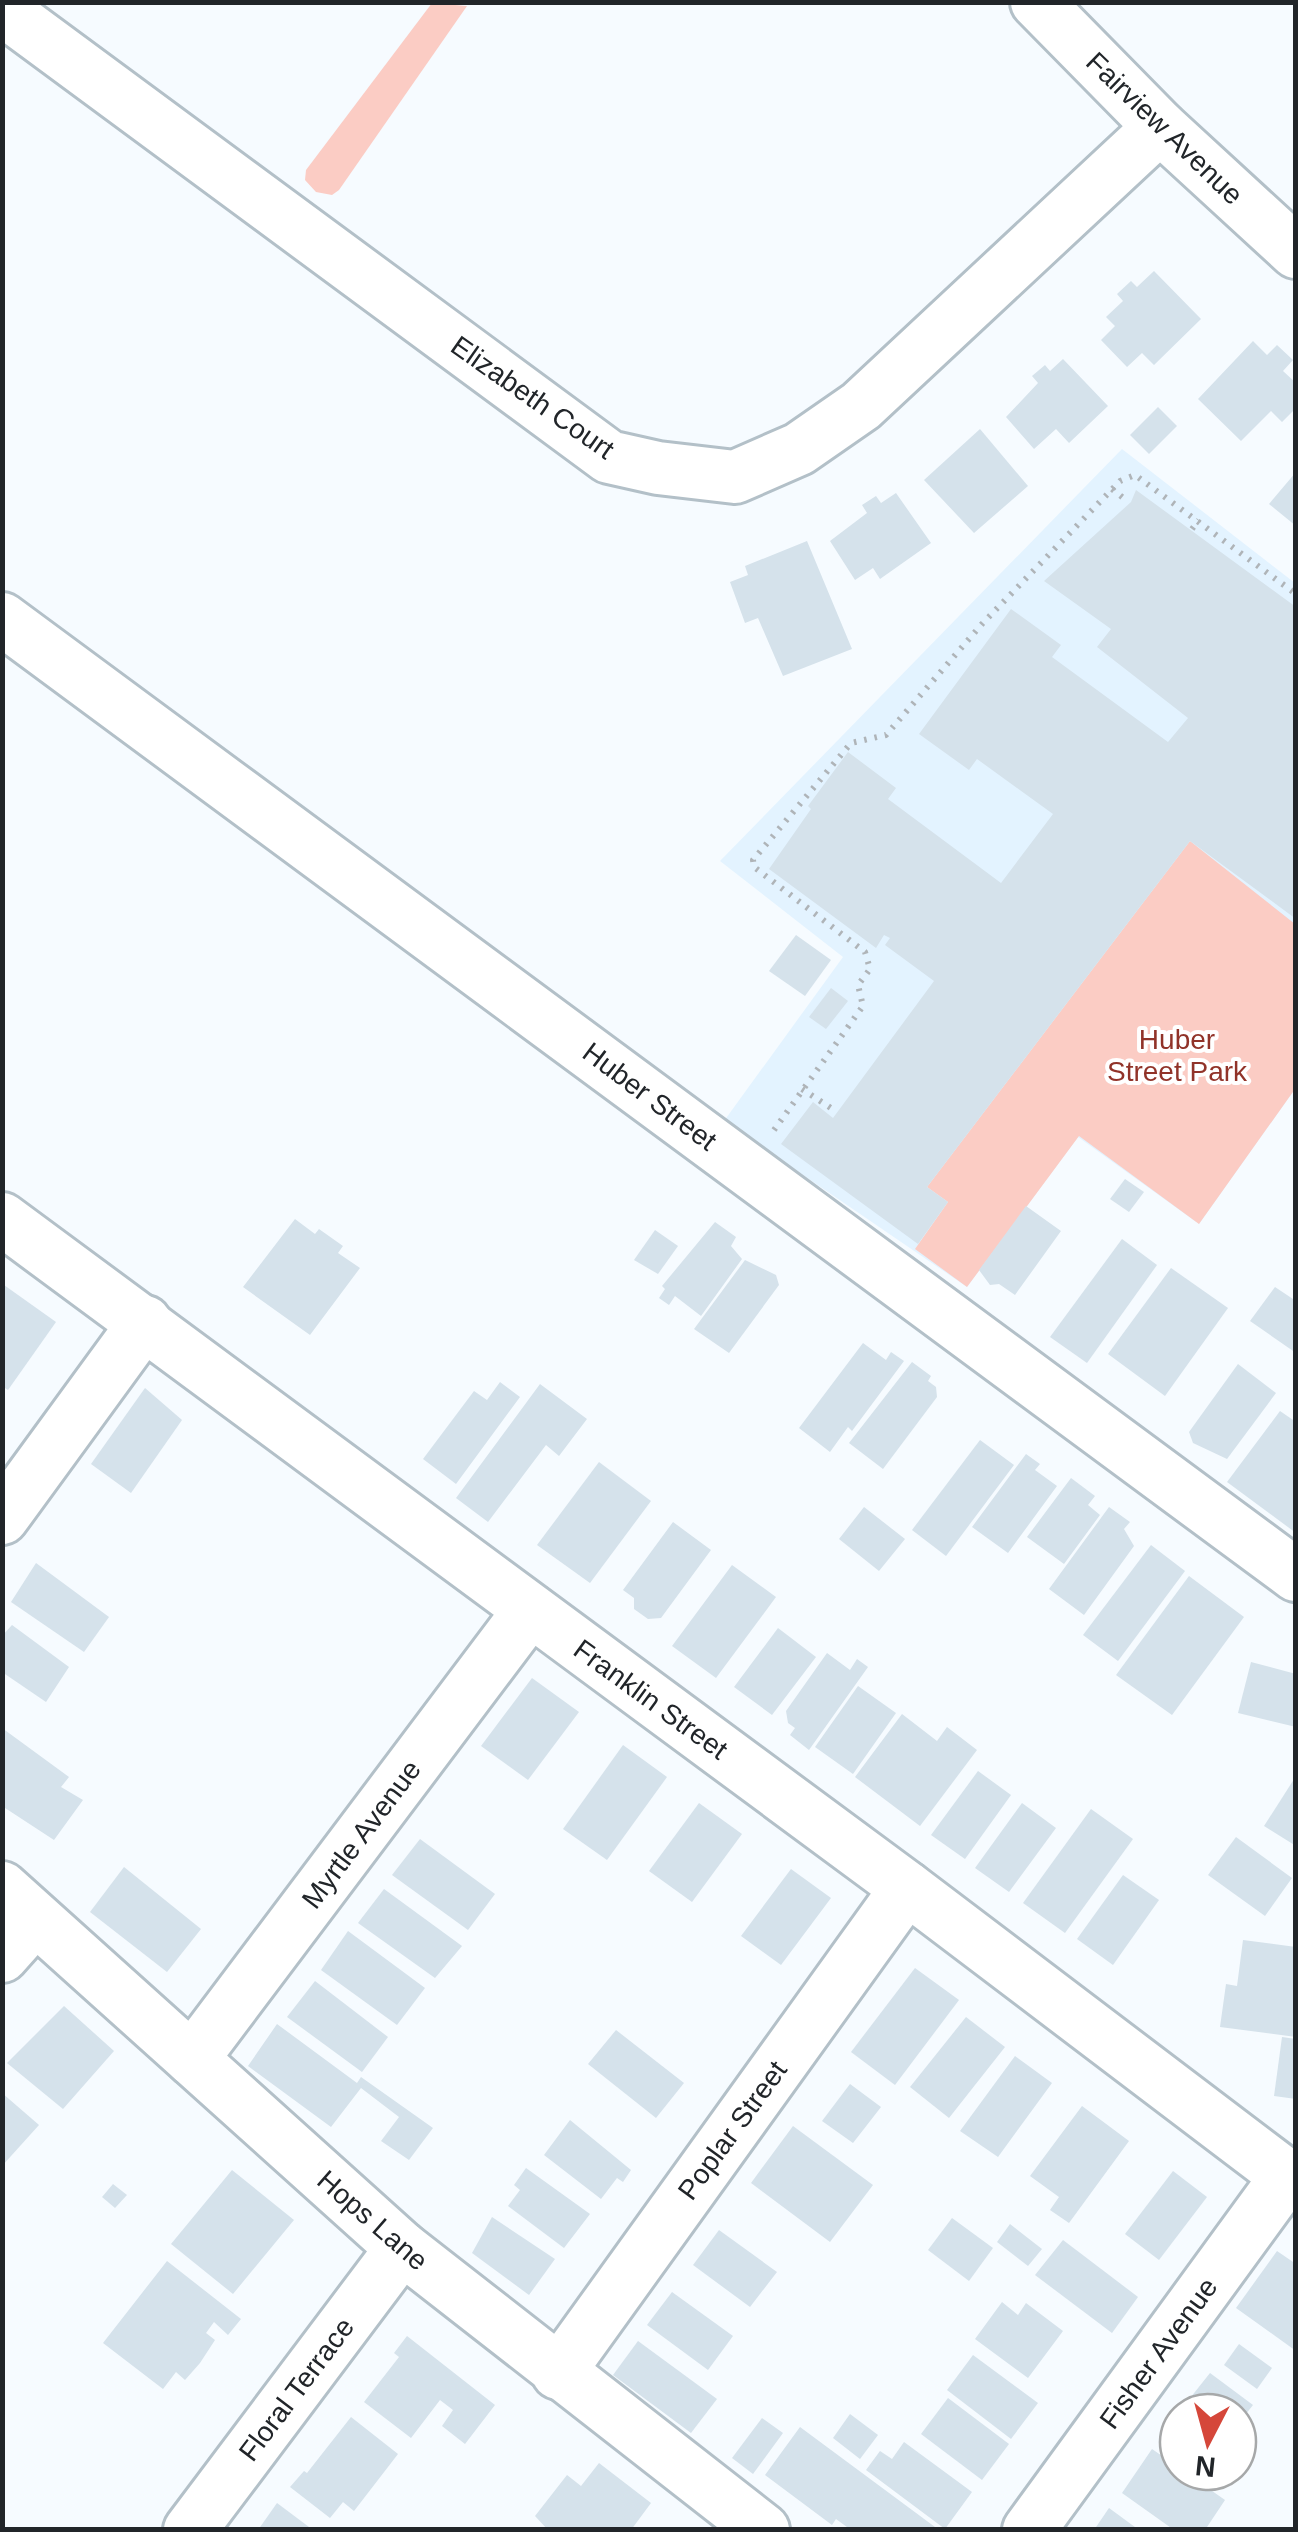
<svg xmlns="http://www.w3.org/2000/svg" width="1298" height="2532" font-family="Arial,sans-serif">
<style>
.built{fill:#e3f3ff}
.green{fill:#fbccc4}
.building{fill:#d5e2eb}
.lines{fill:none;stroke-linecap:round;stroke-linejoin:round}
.street-casing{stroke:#b3c0c8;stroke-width:58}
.path{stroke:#afb4b8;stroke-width:6;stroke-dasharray:2.5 8;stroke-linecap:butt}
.street{stroke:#fff;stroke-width:52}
.labels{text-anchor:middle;stroke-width:8;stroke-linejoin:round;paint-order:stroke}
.street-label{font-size:28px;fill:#212529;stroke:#fff}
.park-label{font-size:28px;fill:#913329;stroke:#fff}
</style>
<rect width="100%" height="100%" fill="#f6fbff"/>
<polygon class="built" points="1122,449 1295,583 1295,1089 1199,1224 1078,1137 967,1287 724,1121 843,957 720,861"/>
<g class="green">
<polygon points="432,3 467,6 339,190 332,195 316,192 305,180 306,170"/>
<polygon points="1190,841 1295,924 1295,1089 1199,1224 1079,1136 967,1287 915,1249 948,1202 927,1187"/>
</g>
<g class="building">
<polygon points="1154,271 1201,319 1154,365 1142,353 1127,367 1101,340 1115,326 1106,317 1123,301 1117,294 1131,281 1137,287"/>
<polygon points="1253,341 1267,355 1277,345 1293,360 1283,371 1296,383 1296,408 1282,422 1271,411 1241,441 1198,399"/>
<polygon points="1063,359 1108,406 1069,443 1056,429 1034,449 1006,417 1038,383 1032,376 1045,365 1050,371"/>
<polygon points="1158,407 1177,426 1149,454 1130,435"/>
<polygon points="980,429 1028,486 974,533 924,480"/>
<polygon points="1296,472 1296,526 1269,504"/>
<polygon points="1136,490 1296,607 1296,919 1190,841 927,1187 948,1202 918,1244 781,1144 813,1102 833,1118 934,981 885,945 890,938 884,935 876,948 769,869 811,809 808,806 848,752 896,788 888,799 1001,883 1053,814 977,759 969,770 919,734 1011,609 1061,645 1052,657 1168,742 1188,718 1097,647 1111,629 1044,581 1131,502"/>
<polygon points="896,493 931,543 880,579 873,568 855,580 830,541 867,513 862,505 876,496 881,503"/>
<polygon points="807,541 852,649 783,676 758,618 745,623 730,582 748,575 745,566"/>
<polygon points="796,935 831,960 805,996 769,971"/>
<polygon points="831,988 848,1001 826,1029 809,1017"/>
<polygon points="1125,1179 1144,1192 1129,1212 1110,1199"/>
<polygon points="1026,1206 1061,1231 1015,1295 999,1284 990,1285 979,1270"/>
<polygon points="295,1219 315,1234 319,1229 343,1246 338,1253 360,1268 310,1335 243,1287"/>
<polygon points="715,1222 736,1237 731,1246 742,1259 701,1316 675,1296 669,1305 659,1298 665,1289 662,1286"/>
<polygon points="655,1230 678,1246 658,1274 634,1260"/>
<polygon points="1122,1239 1157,1265 1087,1363 1050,1337"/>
<polygon points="745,1260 776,1275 779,1285 729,1353 694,1329"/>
<polygon points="1171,1268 1228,1308 1165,1396 1108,1354"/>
<polygon points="4,1285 56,1322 8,1390 2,1386"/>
<polygon points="1275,1287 1296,1301 1296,1353 1250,1321"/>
<polygon points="863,1343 886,1360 891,1352 904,1361 852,1431 848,1427 830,1452 799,1428"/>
<polygon points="912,1362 931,1376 928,1381 936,1387 937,1397 883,1469 849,1443"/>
<polygon points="1238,1364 1276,1393 1227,1459 1193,1443 1189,1432"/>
<polygon points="500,1382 520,1397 456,1484 423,1459 474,1391 487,1400"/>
<polygon points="540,1384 587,1419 559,1456 546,1445 488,1522 456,1498"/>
<polygon points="145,1388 182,1420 131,1493 91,1464"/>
<polygon points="1280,1411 1296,1422 1296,1533 1227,1482"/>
<polygon points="980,1440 1014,1465 946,1556 912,1530"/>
<polygon points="1026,1454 1040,1464 1035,1470 1057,1486 1008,1553 972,1527"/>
<polygon points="599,1462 651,1501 590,1583 537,1545"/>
<polygon points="1071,1478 1095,1496 1088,1505 1100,1515 1064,1564 1027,1537"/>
<polygon points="864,1507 905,1539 879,1571 839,1539"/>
<polygon points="1109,1507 1130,1522 1124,1529 1134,1546 1084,1615 1049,1589"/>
<polygon points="673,1522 711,1550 661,1618 648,1619 634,1609 634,1598 623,1590"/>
<polygon points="1151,1545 1185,1571 1118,1661 1083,1635"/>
<polygon points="36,1563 109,1617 84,1652 11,1602"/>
<polygon points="732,1565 776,1597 716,1678 672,1646"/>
<polygon points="1189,1576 1244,1617 1172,1715 1116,1675"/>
<polygon points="12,1625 69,1667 46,1702 2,1672 2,1636"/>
<polygon points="778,1628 816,1657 772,1715 734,1687"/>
<polygon points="827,1653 850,1670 857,1659 868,1667 809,1750 790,1735 795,1728 788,1723 786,1711"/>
<polygon points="1251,1662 1296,1674 1296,1727 1238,1713"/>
<polygon points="532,1678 579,1712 528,1780 481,1746"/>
<polygon points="858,1686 896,1713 853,1774 815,1747"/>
<polygon points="902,1714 937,1741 947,1727 977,1750 920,1826 855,1777"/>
<polygon points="2,1728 69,1777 61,1787 83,1800 54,1840 2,1806"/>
<polygon points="623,1745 667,1777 607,1860 563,1829"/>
<polygon points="978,1771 1011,1795 965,1859 931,1835"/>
<polygon points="1296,1776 1296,1846 1264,1826"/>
<polygon points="699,1803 742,1834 692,1902 649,1871"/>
<polygon points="1022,1803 1056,1828 1009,1892 975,1868"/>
<polygon points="1091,1809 1133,1839 1065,1933 1023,1903"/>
<polygon points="1236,1837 1292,1878 1265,1916 1208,1875"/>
<polygon points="420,1839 495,1894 468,1930 392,1875"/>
<polygon points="124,1867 201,1929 167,1972 90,1912"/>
<polygon points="791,1869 831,1898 781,1965 741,1936"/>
<polygon points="1123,1875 1159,1900 1113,1965 1077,1939"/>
<polygon points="384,1889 462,1946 435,1978 358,1923"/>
<polygon points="348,1931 425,1988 397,2025 321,1970"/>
<polygon points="1243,1940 1296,1947 1296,2037 1220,2027 1226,1984 1237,1986"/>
<polygon points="915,1968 959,2000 895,2085 851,2052"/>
<polygon points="315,1981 388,2037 362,2072 287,2017"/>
<polygon points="64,2006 114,2051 63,2109 7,2063"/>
<polygon points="966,2017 1005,2047 949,2118 910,2087"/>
<polygon points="277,2024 357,2083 361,2077 433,2128 409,2160 381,2141 399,2117 361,2088 331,2127 248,2066"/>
<polygon points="616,2030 684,2083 656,2118 588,2064"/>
<polygon points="1282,2037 1296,2039 1296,2099 1274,2096"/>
<polygon points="1015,2056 1052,2083 998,2157 960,2131"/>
<polygon points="850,2084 881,2107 853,2143 822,2121"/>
<polygon points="2,2093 39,2125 2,2166"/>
<polygon points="1082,2106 1129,2141 1069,2223 1050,2210 1059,2197 1030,2176"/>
<polygon points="570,2120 631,2170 623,2182 617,2178 601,2199 544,2155"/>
<polygon points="793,2126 873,2185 830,2242 751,2183"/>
<polygon points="526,2168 590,2214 564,2248 508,2206 520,2190 514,2185"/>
<polygon points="232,2170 294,2220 233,2294 171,2244"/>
<polygon points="1173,2171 1207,2197 1159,2260 1125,2234"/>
<polygon points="113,2184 127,2195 115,2208 102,2197"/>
<polygon points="492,2217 555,2259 529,2295 472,2253"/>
<polygon points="952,2218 993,2248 969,2281 928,2250"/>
<polygon points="1010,2224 1042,2249 1028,2266 997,2242"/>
<polygon points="719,2230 777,2272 750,2307 693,2265"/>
<polygon points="1063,2240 1138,2297 1112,2333 1035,2275"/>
<polygon points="1277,2251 1296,2264 1296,2351 1236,2308"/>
<polygon points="167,2261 241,2319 228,2335 214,2322 206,2333 215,2340 200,2363 185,2380 176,2372 163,2389 103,2343"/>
<polygon points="672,2292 733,2336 708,2370 647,2325"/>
<polygon points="1002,2302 1018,2315 1026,2303 1063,2331 1028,2378 975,2339"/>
<polygon points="407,2336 495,2405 465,2444 442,2426 453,2410 440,2400 411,2438 364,2402 399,2357 394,2353"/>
<polygon points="638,2341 717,2399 691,2433 613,2375"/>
<polygon points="1239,2344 1272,2368 1257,2389 1224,2365"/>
<polygon points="973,2355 1038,2403 1011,2439 947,2390"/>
<polygon points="1210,2373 1253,2405 1238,2424 1238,2412 1179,2412"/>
<polygon points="948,2398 1009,2444 982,2480 921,2434"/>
<polygon points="850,2414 878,2435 860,2459 833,2438"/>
<polygon points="1178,2414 1178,2434 1168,2426"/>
<polygon points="351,2417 398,2454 354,2511 343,2502 330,2518 290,2487 304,2471 307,2473"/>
<polygon points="762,2418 783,2433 753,2474 732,2458"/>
<polygon points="800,2427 935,2527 932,2530 851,2530 836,2519 832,2525 765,2475"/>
<polygon points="904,2442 972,2492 945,2529 866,2470 880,2451 892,2459"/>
<polygon points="1152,2449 1178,2467 1178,2472 1185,2472 1225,2500 1205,2530 1174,2530 1122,2493"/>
<polygon points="599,2463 651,2503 631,2530 548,2530 535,2516 567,2475 581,2486"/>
<polygon points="277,2503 313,2530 258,2530"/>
<polygon points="1109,2508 1139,2530 1094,2530"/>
</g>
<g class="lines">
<defs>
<g id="street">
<polyline points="1037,2 1160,127 1296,252"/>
<polyline points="2,9 609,457 658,468 735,477 799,449 861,406 1160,127"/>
<polyline points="2,619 1296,1575"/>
<polyline points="2,1219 907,1888 1296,2183"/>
<polyline points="2,1518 145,1322"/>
<polyline points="2,1888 402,2248 763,2530"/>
<polyline points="2,1956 35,1919"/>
<polyline points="192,2059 530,1610"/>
<polyline points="558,2373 907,1888"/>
<polyline points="190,2530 402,2248"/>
<polyline points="1029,2530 1287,2176"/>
</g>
</defs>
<use href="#street" class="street-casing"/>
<g class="path">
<polyline points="1112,489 1126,500"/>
<polyline points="1192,529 1199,520"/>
<polyline points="802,1089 837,1112"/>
<polyline points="774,1130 863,1006 858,985 870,969 865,952 754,867 753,860 851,743 886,735 982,624 1120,481 1135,475 1296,594"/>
</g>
<use href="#street" class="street"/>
</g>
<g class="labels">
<g class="street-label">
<text transform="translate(1165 128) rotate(44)" y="10">Fairview Avenue</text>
<text transform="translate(533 397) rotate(35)" y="10">Elizabeth Court</text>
<text transform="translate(650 1096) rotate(37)" y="10">Huber Street</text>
<text transform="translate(651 1699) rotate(36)" y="10">Franklin Street</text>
<text transform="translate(361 1834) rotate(-53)" y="10">Myrtle Avenue</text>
<text transform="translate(732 2130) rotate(-54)" y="10">Poplar Street</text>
<text transform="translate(373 2220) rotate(41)" y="10">Hops Lane</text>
<text transform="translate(1158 2353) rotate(-54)" y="10">Fisher Avenue</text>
<text transform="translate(296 2389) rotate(-53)" y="10">Floral Terrace</text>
</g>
<g class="park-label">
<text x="1177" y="1049">Huber<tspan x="1177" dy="32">Street Park</tspan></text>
</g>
</g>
<rect width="1298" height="2532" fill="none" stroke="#212529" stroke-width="10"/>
<g transform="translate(1208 2442) rotate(186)"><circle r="48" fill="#ffffff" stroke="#a6a8a9" stroke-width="2.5"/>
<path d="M0-8L18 38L0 25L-18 38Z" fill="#d5473a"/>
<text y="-15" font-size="28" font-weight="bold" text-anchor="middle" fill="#212529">N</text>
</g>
</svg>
